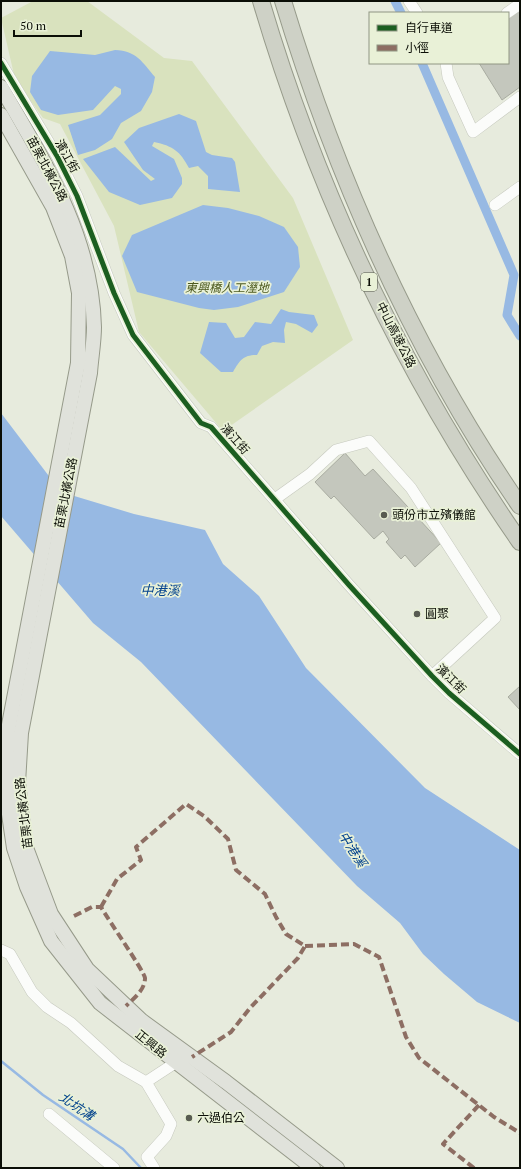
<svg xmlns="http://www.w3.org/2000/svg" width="521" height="1169" font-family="'PT Serif','Noto Sans TC',serif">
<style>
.green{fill:#d9e2be}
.water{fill:#97b9e3}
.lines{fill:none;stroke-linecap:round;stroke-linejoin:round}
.stream{stroke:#97b9e3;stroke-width:2.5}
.canal{stroke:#97b9e3;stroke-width:9}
.building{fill:#c4c7bd;stroke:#a9aca1}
.minor-casing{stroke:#c6c9be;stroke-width:12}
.major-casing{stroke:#969a8a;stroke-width:16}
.highway-casing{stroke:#969a8a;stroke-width:18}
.minor{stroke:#fbfcfa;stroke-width:11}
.major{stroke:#e0e2db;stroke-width:14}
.highway{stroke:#ced1c6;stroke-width:16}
.quiet{stroke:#8d6e63;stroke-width:4;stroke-dasharray:8 4;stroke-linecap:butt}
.cycleway-casing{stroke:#e9f1d7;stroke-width:8}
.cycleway{stroke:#1b5e20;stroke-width:5}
.poi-dot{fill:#585b51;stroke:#e9f1d7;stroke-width:1.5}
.labels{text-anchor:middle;stroke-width:3.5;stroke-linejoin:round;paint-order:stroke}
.shield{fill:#e9f1d7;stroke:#4e5245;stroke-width:1}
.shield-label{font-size:11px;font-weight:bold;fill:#0b0e06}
.street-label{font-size:12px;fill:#0b0e06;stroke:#e9f1d7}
.park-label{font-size:12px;font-style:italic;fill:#4d5a1f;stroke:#e9f1d7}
.poi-label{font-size:12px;fill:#0b0e06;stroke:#e9f1d7;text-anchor:start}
.water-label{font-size:13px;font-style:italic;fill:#01418d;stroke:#e9f1d7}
</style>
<rect width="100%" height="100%" fill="#e7ebdd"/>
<polygon class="green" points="33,1 87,1 164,58 192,61 293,198 353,340 223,431 139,332 114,226 60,124 43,118 15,79 1,18"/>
<g class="water">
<path d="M115 50C137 51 142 62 155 77L152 92 141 111 121 123 112 139 95 150 78 155 68 125 100 115 121 94V89L115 86 93 110 58 115 41 110 30 92 32 76 50 51 95 55Z"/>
<path d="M179 114 196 121 206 152 212 155 232 158 235 162 240 192 208 189V176L198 166 189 168C180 151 173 146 154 142L152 146 174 159 182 178V184L172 198 140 205 109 192 83 159 115 147 151 181 155 179 143 170 124 142 139 128Z"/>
<polygon points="203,205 228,208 259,216 284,227 298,247 300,267 284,292 238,307 214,310 199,308 137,292 122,256 132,235"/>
<path d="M281 309 289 312 314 315 318 325 312 333 296 324 286 322 284 330 285 343 273 342 262 346 257 355C243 355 240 360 233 372H221L200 353 209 322 226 323 235 338 244 337 255 322 271 324Z"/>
<polygon points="1,413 61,492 134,514 205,530 223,564 259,596 306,668 425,788 520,850 520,1023 477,1002 444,974 423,954 400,923 357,886 141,662 93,623 1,516"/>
</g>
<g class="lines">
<polyline class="stream" points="1,1061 43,1095 123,1149 141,1168"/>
<g class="canal">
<polyline points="395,1 401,13"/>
<polyline points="422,63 514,275 507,315 520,336"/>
</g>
</g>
<g class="building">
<polygon points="520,9 520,87 502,100 479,63 508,63 508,18"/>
<polygon points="345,453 365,476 373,469 441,543 415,567 405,555 401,559 386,542 389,539 383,531 374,539 334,496 331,499 315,482"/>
<polygon points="520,686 520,710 508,697"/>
</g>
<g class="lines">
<defs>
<g id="minor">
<polyline points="409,1 417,13"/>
<polyline points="507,13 520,4"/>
<polyline points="1,63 57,156 77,196 114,293 133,335 201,423 211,427 349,585 432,676 449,693 520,754"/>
<polyline points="446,63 448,77 473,132 520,97"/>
<polyline points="495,205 520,187"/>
<polyline points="275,499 310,474 336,450 369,441 411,488 495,618 432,676"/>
<polyline points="1,950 10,954 32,992 47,1007 71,1023 118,1066 146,1082 171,1124 166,1136 147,1157 154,1168"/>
<polyline points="146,1082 175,1063 184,1060"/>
<polyline points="49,1114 114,1168"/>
</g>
<g id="major">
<path d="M1 87C45 163 92 237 94 327 94 342 91 358 90 373L21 733 18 783 25 845 51 914 87 969 142 1021 226 1082 337 1168"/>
<polyline points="1,115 53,207 72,256 79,293 78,363 8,730 5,787 14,848 27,887 51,941 100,1003 313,1168"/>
</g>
<g id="highway">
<path d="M261 1C318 194 405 376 520 542"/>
<path d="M283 1C337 179 414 352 520 506"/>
</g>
</defs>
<use href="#minor" class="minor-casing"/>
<use href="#major" class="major-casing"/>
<use href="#highway" class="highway-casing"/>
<use href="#minor" class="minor"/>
<use href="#major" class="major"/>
<use href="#highway" class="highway"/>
<g class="quiet">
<polyline points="101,907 117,879 141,860 136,847 186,804 204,816 228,839 236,870 265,894 276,917 286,934 305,946 298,958 250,1008 231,1032 192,1057"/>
<path d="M74 916 92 907H101C107 918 144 971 145 978 145 990 134 998 126 1006"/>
<polyline points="305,946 354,944 379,957 406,1037 419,1058 494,1117 520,1133"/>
<polyline points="474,1168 443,1144 479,1105"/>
</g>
<defs>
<polyline id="cycleway" points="1,63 57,156 77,196 114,293 133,335 201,423 211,427 349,585 432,676 449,693 520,754"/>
</defs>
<use href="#cycleway" class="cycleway-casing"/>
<use href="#cycleway" class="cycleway"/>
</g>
<g class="poi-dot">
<circle cx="384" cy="515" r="4"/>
<circle cx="417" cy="614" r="4"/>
<circle cx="189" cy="1118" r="4"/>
</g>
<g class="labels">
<rect class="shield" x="361" y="273" width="16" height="18" rx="3"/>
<g class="shield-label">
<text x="369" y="286">1</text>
</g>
<g class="street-label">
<text transform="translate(67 156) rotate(61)" y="4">濱江街</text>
<text transform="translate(47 169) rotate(62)" y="4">苗栗北橫公路</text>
<text transform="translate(396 335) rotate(63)" y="4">中山高速公路</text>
<text transform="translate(235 439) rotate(48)" y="4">濱江街</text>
<text transform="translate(66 493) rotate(-79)" y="4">苗栗北橫公路</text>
<text transform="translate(451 679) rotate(44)" y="4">濱江街</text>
<text transform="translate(24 813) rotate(-97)" y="4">苗栗北橫公路</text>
<text transform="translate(151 1044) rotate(39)" y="4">正興路</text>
</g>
<g class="park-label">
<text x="227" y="292">東興橋人工溼地</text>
</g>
<g class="poi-label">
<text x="392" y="519">頭份市立殯儀館</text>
<text x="425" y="618">圓聚</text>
<text x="197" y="1122">六過伯公</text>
</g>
<g class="water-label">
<text x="160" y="595">中港溪</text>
<text transform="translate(353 849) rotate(57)" y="5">中港溪</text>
<text transform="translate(77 1106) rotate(34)" y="5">北坑溝</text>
</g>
</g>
<rect width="521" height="1169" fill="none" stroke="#0b0e06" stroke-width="4"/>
<rect x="369" y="12" width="140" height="52" fill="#e9f1d7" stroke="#909683"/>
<rect x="377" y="25" width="20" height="6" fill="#1b5e20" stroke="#909683"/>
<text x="405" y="32" font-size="12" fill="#0b0e06">自行車道</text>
<rect x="377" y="45" width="20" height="6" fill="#8d6e63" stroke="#909683"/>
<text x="405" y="52" font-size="12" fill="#0b0e06">小徑</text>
<path d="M14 30v6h67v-6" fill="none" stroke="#0b0e06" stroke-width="2"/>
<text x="20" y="30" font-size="12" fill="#0b0e06" stroke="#e9f1d7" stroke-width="3" paint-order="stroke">50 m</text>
</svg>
